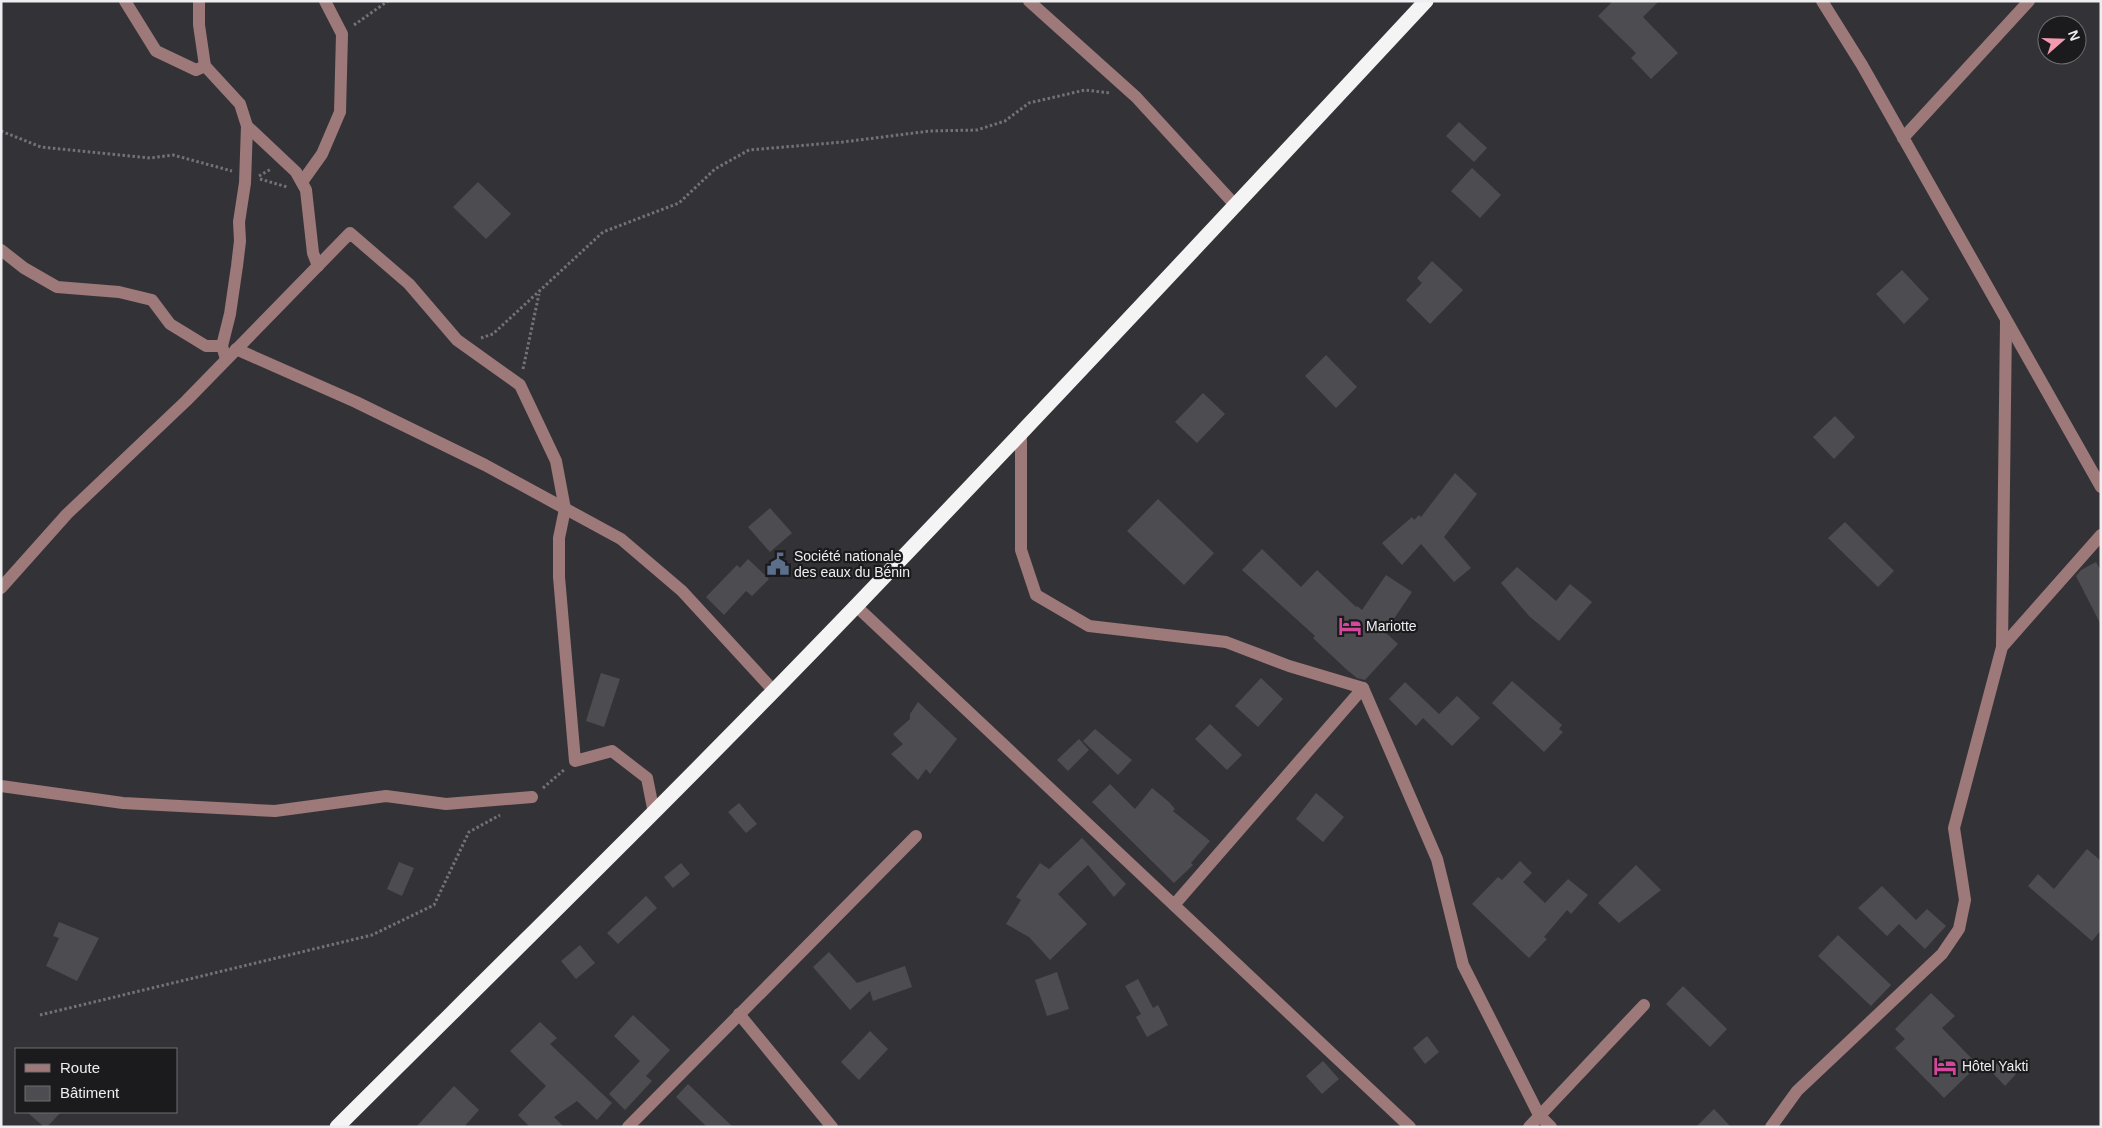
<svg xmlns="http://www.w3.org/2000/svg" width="2102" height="1128" font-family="Arial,sans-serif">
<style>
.building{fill:#4d4d51}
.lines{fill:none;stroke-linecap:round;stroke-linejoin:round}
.path{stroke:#737376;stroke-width:3;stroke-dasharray:2.5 2.5;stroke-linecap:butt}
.minor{stroke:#9e7979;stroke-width:12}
.highway{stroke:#f4f4f4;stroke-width:15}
.labels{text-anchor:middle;stroke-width:4.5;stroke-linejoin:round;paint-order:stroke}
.poi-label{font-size:14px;fill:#eeedf0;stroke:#1b1b1d;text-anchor:start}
</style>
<rect width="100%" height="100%" fill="#333337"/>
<g class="building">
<polygon points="1613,1 1659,1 1643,17 1678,53 1651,79 1631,58 1636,53 1598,16"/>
<polygon points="1459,122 1487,148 1474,162 1446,136"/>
<polygon points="1472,168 1501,195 1480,218 1451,191"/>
<polygon points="478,182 511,214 486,239 453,207"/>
<polygon points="1432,261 1463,290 1430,324 1406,300 1422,283 1417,278"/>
<polygon points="1902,270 1929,299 1904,324 1876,294"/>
<polygon points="1326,355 1357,387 1336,408 1305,376"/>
<polygon points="1203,393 1225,414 1197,443 1175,422"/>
<polygon points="1835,416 1855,437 1834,459 1813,437"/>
<polygon points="1455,473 1477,494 1444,537 1471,568 1454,582 1421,544 1402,565 1382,543 1412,517 1414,520 1419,515 1421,517"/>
<polygon points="1158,499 1214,553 1184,585 1127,531"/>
<polygon points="770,508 792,533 770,552 748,527"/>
<polygon points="1845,522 1894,571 1878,587 1828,538"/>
<polygon points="1262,549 1301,587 1317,570 1356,607 1357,606 1362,610 1386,575 1412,592 1385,632 1398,644 1365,680 1357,678 1346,669 1313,638 1315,636 1242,570"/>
<polygon points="748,559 769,579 752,596 746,591 724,615 706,597 737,565 740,568"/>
<polygon points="2096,562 2101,571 2101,625 2076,576 2081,570"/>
<polygon points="1517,567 1556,601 1570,584 1592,602 1559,641 1529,616 1501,583"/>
<polygon points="601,673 620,679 604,727 586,721"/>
<polygon points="1261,678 1283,699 1258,727 1235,706"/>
<polygon points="1512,681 1562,725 1559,729 1563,732 1544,752 1492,703"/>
<polygon points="1405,682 1439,714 1457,696 1480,718 1452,746 1423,718 1416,726 1389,699"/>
<polygon points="918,702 957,739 930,774 926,769 918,780 891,754 903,744 893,734 910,719 910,714"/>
<polygon points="1210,724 1242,755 1227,770 1195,739"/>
<polygon points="1095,729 1132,760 1118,775 1083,741"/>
<polygon points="1079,739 1089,750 1068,771 1057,760"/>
<polygon points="1110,784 1135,809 1152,788 1169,802 1175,809 1173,811 1210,841 1191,863 1193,865 1174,883 1092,802"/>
<polygon points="1316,793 1344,817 1323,842 1296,819"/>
<polygon points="739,803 757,824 746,833 728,812"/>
<polygon points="1082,838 1126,884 1114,897 1088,865 1058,894 1087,924 1050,960 1029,937 1006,924 1021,900 1016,897 1040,863 1049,869"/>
<polygon points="2087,849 2101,861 2101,930 2092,941 2028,886 2038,874 2054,889"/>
<polygon points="1520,861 1532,873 1523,882 1545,903 1568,879 1588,895 1571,914 1567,910 1544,937 1547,939 1529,958 1472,904 1498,877 1502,880"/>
<polygon points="399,862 414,868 402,896 387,889"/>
<polygon points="681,863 690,874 673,888 664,877"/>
<polygon points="1636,865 1661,890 1619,923 1598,903"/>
<polygon points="1882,886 1916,920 1927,909 1946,926 1925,949 1899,924 1887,936 1858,908"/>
<polygon points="646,896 657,908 618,944 607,933"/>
<polygon points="59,922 99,938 77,981 46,966 59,938 53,936"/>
<polygon points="1838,935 1891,985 1871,1006 1818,956"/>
<polygon points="580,945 595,963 576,979 561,961"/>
<polygon points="829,952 857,983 905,966 912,987 873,1001 870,991 850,1010 813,967"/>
<polygon points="1057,972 1069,1009 1047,1016 1035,980"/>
<polygon points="1138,979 1153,1008 1158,1005 1168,1025 1147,1037 1136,1017 1141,1014 1125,986"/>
<polygon points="1683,986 1727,1029 1710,1047 1666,1004"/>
<polygon points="1931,993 1955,1016 1942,1028 1978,1065 1944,1098 1895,1048 1905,1039 1895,1029"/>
<polygon points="633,1015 670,1050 646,1076 652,1081 625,1110 609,1094 640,1061 614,1036"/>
<polygon points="540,1022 557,1038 550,1044 612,1103 597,1120 577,1101 554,1117 564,1127 530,1127 518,1115 546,1086 510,1051"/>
<polygon points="870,1031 888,1049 859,1080 841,1062"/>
<polygon points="1427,1036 1439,1052 1425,1064 1413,1048"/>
<polygon points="2002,1059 2016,1074 2005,1086 1990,1070"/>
<polygon points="1323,1061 1339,1079 1322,1094 1306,1076"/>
<polygon points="688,1084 714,1109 733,1127 707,1127 676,1097"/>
<polygon points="454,1086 479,1110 464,1127 416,1127"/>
<polygon points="1714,1109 1731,1127 1696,1127"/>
<polygon points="27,1112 61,1112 47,1127 44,1127"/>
</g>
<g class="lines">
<g class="path">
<polyline points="354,25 388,1"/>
<polyline points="1,131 41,147 150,158 173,155 232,171"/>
<polyline points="259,176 271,169"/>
<polyline points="260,179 287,187"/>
<polyline points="481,338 493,334 603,232 679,203 715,169 749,150 843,142 930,131 977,130 1005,121 1029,103 1085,90 1110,93"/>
<polyline points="523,369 539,294"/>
<polyline points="543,788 565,769"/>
<polyline points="40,1015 372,935 434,905 469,832 500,815"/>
</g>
<g class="minor">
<polyline points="125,1 156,51 196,70 205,66"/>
<polyline points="199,1 199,25 205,66 240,104 247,126 245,183 239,222 240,241 237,266 230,314 222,346 226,359"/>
<polyline points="1029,1 1136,97 1236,206"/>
<polyline points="1822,1 1862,65 2101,487"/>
<polyline points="247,126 296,172 306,190 313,253 318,266"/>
<polyline points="1903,138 2029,1"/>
<polyline points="302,182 322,154 340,112 342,34 325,1"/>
<polyline points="1,250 24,268 57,287 119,292 152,300 170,324 206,346 222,346"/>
<polyline points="236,349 356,402 485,465 621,539 682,591 773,690"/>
<polyline points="1021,433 1021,550 1036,595 1089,626 1226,642 1289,666 1363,688 1437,859 1463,965 1539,1115 1551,1127"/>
<polyline points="1,588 67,514 186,401 350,233 409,284 457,340 520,385 556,461 565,509 559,538 559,577 575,761 612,751 647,778 654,813"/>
<polyline points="856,606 1410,1127"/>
<polyline points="2002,647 2006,322"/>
<polyline points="1,786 123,803 275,811 386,796 446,804 532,797"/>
<polyline points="1174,905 1363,688"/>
<polyline points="739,1014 832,1127"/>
<polyline points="628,1127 916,836"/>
<polyline points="1529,1127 1644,1005"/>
<polyline points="1771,1127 1797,1091 1942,954 1959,929 1965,900 1954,828 2002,647 2101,535"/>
</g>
<path class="highway" d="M337 1127C512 953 688 781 859 603 1050 404 1238 203 1426 1"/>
</g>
<defs>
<symbol id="civic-bare" viewBox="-9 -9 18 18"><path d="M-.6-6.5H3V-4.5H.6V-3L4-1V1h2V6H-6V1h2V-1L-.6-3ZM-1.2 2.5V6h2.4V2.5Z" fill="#5c6f8a" stroke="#1b1b1d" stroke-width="2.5" paint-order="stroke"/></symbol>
<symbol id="hotel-bare" viewBox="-9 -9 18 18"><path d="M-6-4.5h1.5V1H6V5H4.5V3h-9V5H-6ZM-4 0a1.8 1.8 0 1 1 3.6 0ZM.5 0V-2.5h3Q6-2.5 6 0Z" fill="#d1479c" stroke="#1b1b1d" stroke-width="2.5" paint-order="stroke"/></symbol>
</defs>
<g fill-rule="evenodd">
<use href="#civic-bare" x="762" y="548" width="32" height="32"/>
<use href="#hotel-bare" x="1334" y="610" width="32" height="32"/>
<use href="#hotel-bare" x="1929" y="1050" width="32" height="32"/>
</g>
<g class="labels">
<g class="poi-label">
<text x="794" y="561">Société nationale<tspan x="794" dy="16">des eaux du Bénin</tspan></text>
<text x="1366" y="631">Mariotte</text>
<text x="1962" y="1071">Hôtel Yakti</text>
</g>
</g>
<rect width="2102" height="1128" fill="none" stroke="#eeedf0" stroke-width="5"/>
<rect x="15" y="1048" width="162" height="65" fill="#1b1b1d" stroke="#6f6f71"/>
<rect x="25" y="1064" width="25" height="8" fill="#9e7979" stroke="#6f6f71"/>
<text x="60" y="1073" font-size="15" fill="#eeedf0">Route</text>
<rect x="25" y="1086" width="25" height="15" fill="#4d4d51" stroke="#6f6f71"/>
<text x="60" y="1098" font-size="15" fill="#eeedf0">Bâtiment</text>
<g transform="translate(2062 40) rotate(70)"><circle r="24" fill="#1b1b1d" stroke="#6f6f71"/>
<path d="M0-4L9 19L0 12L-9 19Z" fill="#f29ab0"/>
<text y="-8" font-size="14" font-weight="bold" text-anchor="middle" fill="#eeedf0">N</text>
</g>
</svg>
